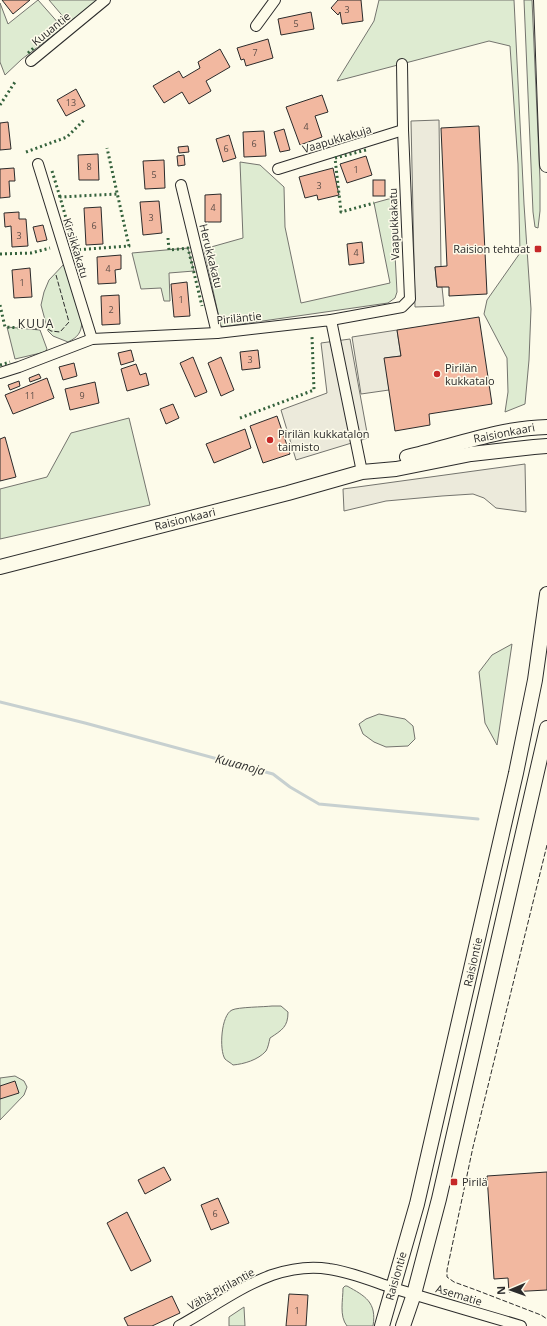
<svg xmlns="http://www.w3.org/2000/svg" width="547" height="1326" font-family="'Open Sans',sans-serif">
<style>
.green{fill:#deebd1;stroke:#74746e}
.parking{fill:#eceadb;stroke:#74746e}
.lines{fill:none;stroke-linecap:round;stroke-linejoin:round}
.stream{stroke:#c7d0d0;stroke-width:3}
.building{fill:#f2b8a0;stroke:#2b2b2b}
.street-casing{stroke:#2b2b2b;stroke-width:12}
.secondary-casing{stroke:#2b2b2b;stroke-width:16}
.street{stroke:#fdfbea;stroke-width:10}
.secondary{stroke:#fdfbea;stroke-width:14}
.hedge{stroke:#34623c;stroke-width:3;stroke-dasharray:2 3;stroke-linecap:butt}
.fence{stroke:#2b2b2b;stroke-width:1;stroke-dasharray:5 2;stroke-linecap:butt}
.poi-dot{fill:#c62828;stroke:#fdfbea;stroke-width:1.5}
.labels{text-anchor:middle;stroke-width:3;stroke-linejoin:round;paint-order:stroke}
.number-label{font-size:9px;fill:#5d4e48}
.street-label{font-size:11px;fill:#2b2b2b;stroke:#fdfbea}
.poi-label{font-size:11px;fill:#2b2b2b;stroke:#fdfbea;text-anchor:start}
.neighbourhood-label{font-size:12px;letter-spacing:1px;fill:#2b2b2b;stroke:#fdfbea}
.water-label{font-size:12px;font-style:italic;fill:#2b2b2b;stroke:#fdfbea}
</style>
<rect width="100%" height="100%" fill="#fdfbea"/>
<g class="green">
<polygon points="38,0 61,26 60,30 22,59 5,75 0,62 0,3 8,24"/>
<polygon points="49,0 98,0 71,21 66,20"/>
<polygon points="379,0 514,0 524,204 531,309 529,360 525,404 505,412 508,392 507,358 484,314 487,300 520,253 518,164 510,46 489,41 337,81 374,21"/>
<polygon points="524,0 532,0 540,180 540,211 538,228 535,227 533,212"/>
<polygon points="240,162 260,165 284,187 285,227 301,303 390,283 374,203 392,198 397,292 395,298 388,303 221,327 204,249 243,238"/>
<polygon points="188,248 194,271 169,273 170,301 164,301 161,288 141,289 132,253"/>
<path d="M65 263 82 322C81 333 78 337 68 342L53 336 48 331 41 305 44 292 49 280Z"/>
<polygon points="7,327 40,330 47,349 45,352 15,359"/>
<polygon points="129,418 150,505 0,539 0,489 47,477 71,433"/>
<polygon points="512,644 497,745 485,723 479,672 492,655"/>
<polygon points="379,714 405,719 413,726 415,739 408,746 386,747 374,742 363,734 359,724 366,719"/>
<path d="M272 1006H281L288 1012C288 1027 282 1030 270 1038 269 1042 268 1048 266 1051 258 1060 244 1064 233 1065 231 1063 227 1061 225 1059 219 1050 221 1015 232 1010 238 1007 264 1007 272 1006Z"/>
<polygon points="15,1076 24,1081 27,1087 24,1095 0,1120 0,1078"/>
<path d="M345 1286H347C365 1296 377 1302 373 1326H347C339 1316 343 1300 343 1288Z"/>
<polygon points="244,1307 245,1326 229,1326 229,1317"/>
</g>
<g class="parking">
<polygon points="439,120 441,267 435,267 437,287 442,287 444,306 415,307 411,121"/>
<polygon points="397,330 401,356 385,358 389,390 361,394 352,337"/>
<polygon points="350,339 368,438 296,460 281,410 327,393 321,343"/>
<polygon points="525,464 526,512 496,508 484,498 473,494 442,496 386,501 344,511 343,489"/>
</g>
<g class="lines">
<polyline class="stream" points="0,702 85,723 273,774 290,787 319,804 478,819"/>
</g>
<g class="building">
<polygon points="2,0 30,0 13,14"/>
<polygon points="338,0 361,0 363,21 342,24 340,12 338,15 331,8"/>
<polygon points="311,12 314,29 281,35 278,19"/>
<polygon points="268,39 273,58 246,66 244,59 241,60 237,48"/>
<polygon points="220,49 230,67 206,81 211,91 189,104 182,92 164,103 153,86 179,71 183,78 200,68 198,62"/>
<polygon points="76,89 85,106 66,116 57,100"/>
<polygon points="322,95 328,112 315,116 322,137 300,145 286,107"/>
<polygon points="8,122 11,149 0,150 0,123"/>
<polygon points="479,126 487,294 449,296 449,287 437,287 435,267 447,266 441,128"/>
<polygon points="284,129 290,150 280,152 274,132"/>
<polygon points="264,131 266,156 244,157 243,132"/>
<polygon points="229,135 236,158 223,162 216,139"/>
<polygon points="188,146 189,152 179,153 178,147"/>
<polygon points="98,154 99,180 79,180 78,155"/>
<polygon points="184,155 185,165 178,166 177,156"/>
<polygon points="366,156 372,175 347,183 340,164"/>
<polygon points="164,160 165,188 145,189 143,161"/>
<polygon points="14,168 15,181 9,181 10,197 0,198 0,169"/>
<polygon points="333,168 339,195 318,200 317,195 305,198 299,177"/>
<rect x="373" y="180" width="12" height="16"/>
<polygon points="221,194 221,222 205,222 205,195"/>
<polygon points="159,201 162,233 143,235 140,202"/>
<polygon points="101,207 103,244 86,245 84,208"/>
<polygon points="19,212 19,219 26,219 28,246 12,247 11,226 5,227 4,213"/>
<polygon points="43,225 47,240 37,242 33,227"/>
<polygon points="362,242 364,263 349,265 347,244"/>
<polygon points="121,255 121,269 115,270 116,283 98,284 97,257"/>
<polygon points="30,268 32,297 14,298 12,270"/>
<polygon points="187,282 190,316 174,317 171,284"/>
<polygon points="119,295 120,324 102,325 101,296"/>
<polygon points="479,317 492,404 429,414 430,425 395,431 384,358 401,356 397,330"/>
<polygon points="131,350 134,361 121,365 118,353"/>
<polygon points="258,350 260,368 242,370 240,352"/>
<polygon points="193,357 207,392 195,397 180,363"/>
<polygon points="221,357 234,390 221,396 208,363"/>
<polygon points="74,363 77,376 63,380 59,367"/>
<polygon points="136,364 140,375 146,373 149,385 127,391 121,369"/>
<polygon points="39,374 41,378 30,382 29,378"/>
<polygon points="47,378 54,398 13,414 5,395"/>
<polygon points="19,381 20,386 10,390 8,385"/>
<polygon points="95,382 99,403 70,410 65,389"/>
<polygon points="173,404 179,418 166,424 160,409"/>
<polygon points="277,416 290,454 263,463 250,426"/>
<polygon points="245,429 251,448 214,463 206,444"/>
<polygon points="5,437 16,477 0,481 0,439"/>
<polygon points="15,1081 19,1093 0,1099 0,1086"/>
<polygon points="164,1167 171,1180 145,1194 138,1180"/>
<polygon points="547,1172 547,1290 509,1292 508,1278 494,1279 487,1176"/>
<polygon points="218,1198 229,1223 211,1230 201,1205"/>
<polygon points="127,1212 151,1261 131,1271 107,1223"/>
<polygon points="289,1294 308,1295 306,1326 286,1326"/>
<polygon points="172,1296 180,1313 152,1326 128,1326 124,1318"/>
</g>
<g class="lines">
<defs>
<g id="street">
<polyline points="256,26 275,0"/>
<polyline points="31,61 105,0"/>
<polyline points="38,164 92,339"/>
<polyline points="278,169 403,130"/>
<polyline points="181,185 217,333"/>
<polyline points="331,320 402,307 410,299 403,130 402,64"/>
<polyline points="0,373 19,367 92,339 217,333 331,320 362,472"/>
<path d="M179 1326C210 1309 239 1287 272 1275 290 1269 311 1266 329 1269 351 1272 372 1281 393 1288 435 1301 478 1313 521 1326"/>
</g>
<g id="secondary">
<polyline points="541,0 547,165"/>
<path d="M407 457C454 446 499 428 547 427"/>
<polyline points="0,567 288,493 362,472 396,469 471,454 534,447 547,446"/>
<polyline points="382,1326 417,1204 516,773 535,680 547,594"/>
<polyline points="403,1326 414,1294 439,1199 547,728"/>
</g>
</defs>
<use href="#street" class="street-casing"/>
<use href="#secondary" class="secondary-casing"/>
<use href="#street" class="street"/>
<use href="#secondary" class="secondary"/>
<g class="hedge">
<polyline points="28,53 56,28"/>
<polyline points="0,105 15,82"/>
<polyline points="366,150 335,158 341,212 374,203"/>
<polyline points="26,152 67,137 85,119"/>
<polyline points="52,171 60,197"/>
<polyline points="71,236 60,197 117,194"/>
<polyline points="168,238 169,250 188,248 202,306"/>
<polyline points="74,250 129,246 107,148"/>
<polyline points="0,254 31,253 50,248"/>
<polyline points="0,305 5,327 21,328"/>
<polyline points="0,365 10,362"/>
<polyline points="240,418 314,390 312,337"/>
</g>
<g class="fence">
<polyline points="21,328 37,329"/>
<polyline points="48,329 51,331 60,332 69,322 56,275"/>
<polyline points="547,845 473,1147 447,1270 447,1277 454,1282 476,1290 541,1315 547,1319"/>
</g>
</g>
<g class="poi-dot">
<rect x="534" y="245" width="8" height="8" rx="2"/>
<circle cx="437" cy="374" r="4"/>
<circle cx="270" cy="440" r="4"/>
<rect x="450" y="1178" width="8" height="8" rx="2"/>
</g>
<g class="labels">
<g class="number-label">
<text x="347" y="13">3</text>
<text x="296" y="27">5</text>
<text x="255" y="56">7</text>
<text x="71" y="106">13</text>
<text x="306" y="130">4</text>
<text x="254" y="147">6</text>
<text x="226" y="152">6</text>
<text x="89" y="170">8</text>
<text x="356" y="173">1</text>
<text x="154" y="178">5</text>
<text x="319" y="189">3</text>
<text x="213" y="211">4</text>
<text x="151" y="221">3</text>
<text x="94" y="229">6</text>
<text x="19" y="239">3</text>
<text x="356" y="256">4</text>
<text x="108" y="272">4</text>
<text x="22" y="286">1</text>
<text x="181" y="303">1</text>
<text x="111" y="313">2</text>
<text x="250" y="363">3</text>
<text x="30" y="399">11</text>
<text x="82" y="399">9</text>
<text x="215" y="1217">6</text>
<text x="297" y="1314">1</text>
</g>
<g class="street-label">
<text transform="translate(51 29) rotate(-39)" y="4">Kuuantie</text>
<text transform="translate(337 139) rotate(-17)" y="4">Vaapukkakuja</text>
<text transform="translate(394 224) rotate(-92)" y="4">Vaapukkakatu</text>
<text transform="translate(76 248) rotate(73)" y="4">Kirsikkakatu</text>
<text transform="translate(211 256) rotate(76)" y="4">Herukkakatu</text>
<text transform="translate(239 318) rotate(-6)" y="4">Piriläntie</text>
<text transform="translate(504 433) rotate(-11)" y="4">Raisionkaari</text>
<text transform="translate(185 519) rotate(-14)" y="4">Raisionkaari</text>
<text transform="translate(473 962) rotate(-77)" y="4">Raisiontie</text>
<text transform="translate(396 1276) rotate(-74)" y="4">Raisiontie</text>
<text transform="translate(221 1289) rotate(-29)" y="4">Vähä-Pirilantie</text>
<text transform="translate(459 1295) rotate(17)" y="4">Asematie</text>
</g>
<g class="poi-label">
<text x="530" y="253" text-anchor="end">Raision tehtaat</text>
<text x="445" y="372">Pirilän<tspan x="445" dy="13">kukkatalo</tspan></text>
<text x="278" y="438">Pirilän kukkatalon<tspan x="278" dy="13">taimisto</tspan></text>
<text x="462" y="1186">Pirilä</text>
</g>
<g class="neighbourhood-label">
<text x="36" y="328">KUUA</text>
</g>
<g class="water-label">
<text transform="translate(240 765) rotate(15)" y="4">Kuuanoja</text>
</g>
</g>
<g transform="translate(511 1290) rotate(268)" stroke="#fdfbea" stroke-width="3" paint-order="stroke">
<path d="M0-3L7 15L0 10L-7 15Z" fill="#2b2b2b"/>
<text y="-6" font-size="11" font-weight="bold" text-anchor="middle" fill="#2b2b2b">N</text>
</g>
</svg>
